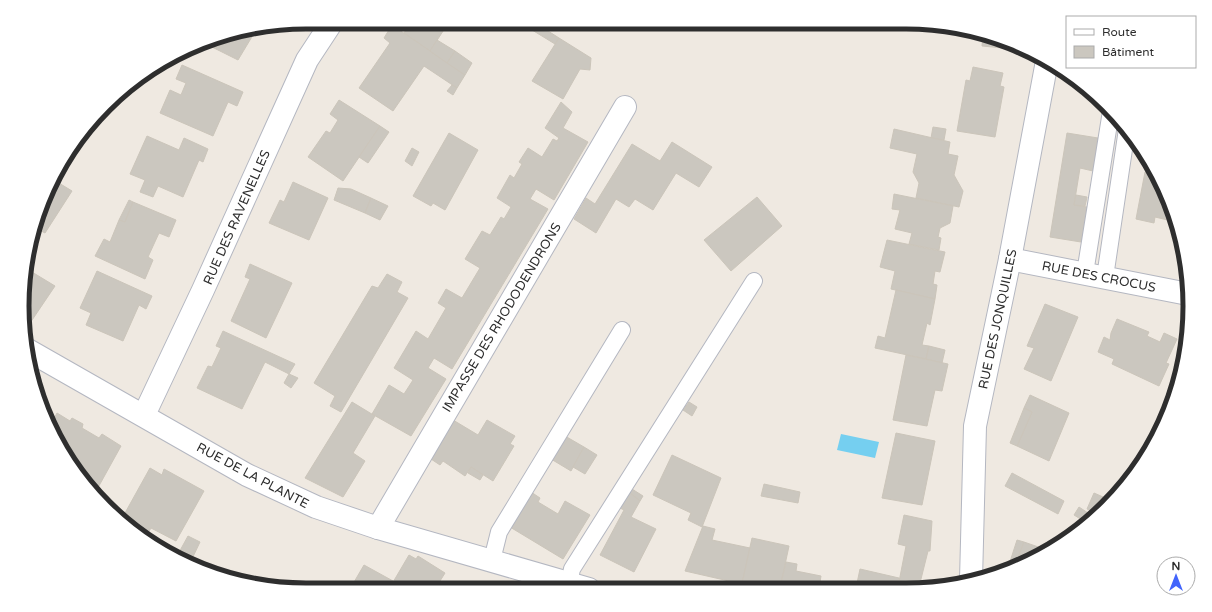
<svg xmlns="http://www.w3.org/2000/svg" width="1212" height="612" font-family="'Varela Round',sans-serif">
<style>
.water{fill:#75cff0}
.building{fill:#cbc7bf;stroke:#cbc5ba}
.lines{fill:none;stroke-linecap:round;stroke-linejoin:round}
.lane-casing{stroke:#b4b7c1;stroke-width:18}
.street-casing{stroke:#b4b7c1;stroke-width:24}
.lane{stroke:#fff;stroke-width:16}
.street{stroke:#fff;stroke-width:22}
.labels{text-anchor:middle;stroke-width:3;stroke-linejoin:round;paint-order:stroke}
.street-label{font-size:13px;fill:#2e2e2e;stroke:#fff}
.rim{fill:none;stroke:#2e2e2e;stroke-width:5}
</style>
<rect width="100%" height="100%" fill="#efe9e1"/>
<polygon class="water" points="841,434 879,442 875,458 837,450"/>
<g class="building">
<polygon points="411,22 449,22 430,51 404,33"/>
<polygon points="519,22 534,22 559,38 555,44"/>
<polygon points="392,25 465,75 457,88 424,66 393,111 359,88 390,43 384,38"/>
<polygon points="256,30 238,60 204,43 214,37"/>
<polygon points="983,33 1004,41 1003,48 982,46"/>
<polygon points="559,38 591,58 590,70 580,69 563,99 532,81"/>
<polygon points="437,40 455,51 447,63 430,51"/>
<polygon points="455,51 472,63 465,75 447,63"/>
<polygon points="182,65 243,92 237,106 228,102 213,136 160,113 170,90 181,95 186,83 176,79"/>
<polygon points="973,67 1003,73 1000,86 1004,87 995,137 957,131 966,80 970,81"/>
<polygon points="452,85 457,88 453,95 447,91"/>
<polygon points="339,100 380,126 343,181 308,157 326,131 330,133 338,120 330,114"/>
<polygon points="561,102 572,112 563,128 588,142 554,200 536,189 530,199 548,209 452,369 434,358 428,368 446,379 411,436 372,414 389,385 404,394 413,380 394,368 416,331 428,339 446,308 438,303 446,289 462,298 480,268 465,259 482,231 490,235 501,217 504,219 511,207 497,198 510,175 514,178 522,164 519,162 528,148 542,157 553,139 557,141 559,138 545,128"/>
<polygon points="380,126 389,132 368,163 359,157"/>
<polygon points="933,127 946,129 944,140 931,138"/>
<polygon points="894,129 950,142 948,154 958,156 954,175 963,191 959,207 916,198 919,183 913,172 917,154 890,148"/>
<polygon points="449,133 478,150 445,210 433,203 431,206 413,196"/>
<polygon points="1067,133 1098,138 1093,171 1080,168 1074,205 1087,207 1081,242 1050,237"/>
<polygon points="147,136 179,150 184,138 208,149 203,162 199,160 183,197 158,186 153,197 140,192 145,180 130,174"/>
<polygon points="672,142 712,167 699,187 676,173 653,210 635,199 629,207 616,199 596,233 574,219 586,198 595,204 632,144 660,161"/>
<polygon points="412,148 419,152 412,166 405,161"/>
<polygon points="1145,172 1157,174 1174,212 1172,221 1155,217 1154,223 1136,219"/>
<polygon points="54,180 72,191 45,233 36,228"/>
<polygon points="293,182 328,198 309,240 269,223 280,200 284,202"/>
<polygon points="338,188 351,189 371,198 365,213 334,200"/>
<polygon points="894,194 953,206 950,223 940,228 938,237 941,238 939,250 909,244 912,233 895,229 900,210 892,209"/>
<polygon points="1076,195 1087,197 1085,206 1074,205"/>
<polygon points="757,197 782,226 731,271 704,240"/>
<polygon points="371,198 388,206 380,220 365,213"/>
<polygon points="129,200 133,202 125,222 119,220"/>
<polygon points="133,202 176,220 169,237 159,233 148,257 153,260 145,279 95,256 104,239 110,242 119,220 125,222"/>
<polygon points="887,240 945,252 940,272 935,271 933,284 937,285 935,299 891,289 895,271 880,267"/>
<polygon points="250,264 292,283 266,338 231,321 250,279 245,277"/>
<polygon points="27,269 55,286 26,329 25,328"/>
<polygon points="97,271 152,296 146,309 139,305 123,341 86,325 91,313 80,308"/>
<polygon points="387,274 402,282 397,292 408,298 341,412 330,406 335,396 314,383 372,286 378,288"/>
<polygon points="896,290 935,299 930,325 927,323 922,345 929,346 926,359 875,348 878,336 885,338"/>
<polygon points="1045,304 1078,317 1051,381 1024,369 1034,348 1027,346"/>
<polygon points="1117,319 1149,332 1147,336 1160,342 1164,333 1177,339 1166,363 1169,364 1159,386 1112,364 1114,359 1098,352 1104,337 1110,340 1111,333"/>
<polygon points="223,331 295,364 289,374 265,362 242,409 197,388 208,366 212,367 221,348 216,346"/>
<polygon points="929,346 945,350 942,363 926,359"/>
<polygon points="906,355 948,364 942,391 935,390 927,426 893,420"/>
<polygon points="289,374 298,378 291,388 284,383"/>
<polygon points="1030,395 1069,413 1049,461 1017,446 1032,412 1024,408"/>
<polygon points="352,402 375,416 353,453 365,461 343,497 305,478"/>
<polygon points="689,402 697,407 692,416 683,410"/>
<polygon points="1024,408 1032,412 1017,446 1010,443"/>
<polygon points="57,413 70,421 72,418 83,424 82,428 99,438 102,434 121,446 95,493 51,431 50,426"/>
<polygon points="453,420 478,435 487,420 515,436 510,444 514,446 493,481 471,467 465,476 443,461 440,465 428,457"/>
<polygon points="896,433 935,441 922,505 882,498"/>
<polygon points="565,436 584,447 571,471 551,459"/>
<polygon points="584,447 597,455 585,474 573,467"/>
<polygon points="672,455 721,478 702,527 688,520 691,513 653,495"/>
<polygon points="471,467 483,475 480,480 468,473"/>
<polygon points="150,468 162,475 164,469 204,491 176,541 151,528 146,536 126,522 129,515 125,513"/>
<polygon points="1012,473 1064,501 1058,514 1005,486"/>
<polygon points="764,484 800,492 798,503 761,496"/>
<polygon points="632,489 643,496 640,501 630,493"/>
<polygon points="531,492 540,498 538,502 558,514 565,501 590,515 563,559 510,527"/>
<polygon points="630,493 640,501 631,517 656,529 634,572 600,555 624,510 620,508"/>
<polygon points="1094,493 1110,500 1097,513 1087,509"/>
<polygon points="1079,507 1094,517 1087,523 1074,515"/>
<polygon points="904,515 932,521 930,551 928,551 920,583 943,588 898,587 906,546 898,544"/>
<polygon points="703,526 715,529 712,540 750,548 742,584 685,571"/>
<polygon points="188,536 200,542 190,563 177,556"/>
<polygon points="752,538 789,546 780,588 741,588"/>
<polygon points="1017,540 1024,542 1014,568 1007,571"/>
<polygon points="1024,542 1047,550 1014,568"/>
<polygon points="409,555 416,559 418,556 445,573 435,589 389,589"/>
<polygon points="786,562 797,564 796,571 821,576 819,588 780,588"/>
<polygon points="364,565 393,581 389,589 350,589"/>
<polygon points="860,569 899,578 898,588 856,588"/>
<polygon points="820,583 843,588 819,588"/>
</g>
<g class="lines">
<defs>
<g id="lane">
<polyline points="1085,273 1111,111"/>
<polyline points="1105,277 1127,129"/>
<polyline points="492,560 499,532 622,330"/>
<polyline points="569,583 572,569 754,281"/>
</g>
<g id="street">
<polyline points="1010,259 1188,294"/>
<polyline points="26,349 247,475 316,507 378,528 589,589"/>
<polyline points="144,415 203,290 307,60 332,22"/>
<polyline points="378,528 625,107"/>
<polyline points="971,580 975,426 1010,259 1047,61"/>
</g>
</defs>
<use href="#lane" class="lane-casing"/>
<use href="#street" class="street-casing"/>
<use href="#lane" class="lane"/>
<use href="#street" class="street"/>
</g>
<g class="labels">
<g class="street-label">
<text transform="translate(236 217) rotate(-66)" y="5">RUE DES RAVENELLES</text>
<text transform="translate(1099 276) rotate(11)" y="5">RUE DES CROCUS</text>
<text transform="translate(501 317) rotate(-59)" y="5">IMPASSE DES RHODODENDRONS</text>
<text transform="translate(997 319) rotate(-78)" y="5">RUE DES JONQUILLES</text>
<text transform="translate(253 475) rotate(28)" y="5">RUE DE LA PLANTE</text>
</g>
</g>
<path d="M0 0H1212V612H0ZM306 29H906A277 277 0 0 1 1183 306V306A277 277 0 0 1 906 583H306A277 277 0 0 1 29 306V306A277 277 0 0 1 306 29Z" fill="#fff" fill-rule="evenodd"/>
<path class="rim" d="M306 29H906A277 277 0 0 1 1183 306V306A277 277 0 0 1 906 583H306A277 277 0 0 1 29 306V306A277 277 0 0 1 306 29Z"/>
<rect x="1066" y="16" width="130" height="52" fill="#ffffff" stroke="#ababab"/>
<rect x="1074" y="29" width="20" height="6" fill="#ffffff" stroke="#ababab"/>
<text x="1102" y="36" font-size="12" fill="#2e2e2e">Route</text>
<rect x="1074" y="46" width="20" height="12" fill="#cbc7bf" stroke="#ababab"/>
<text x="1102" y="56" font-size="12" fill="#2e2e2e">Bâtiment</text>
<g transform="translate(1176 576)"><circle r="19" fill="#ffffff" stroke="#ababab"/>
<path d="M0-3L7 15L0 10L-7 15Z" fill="#4264fb"/>
<text y="-6" font-size="11" font-weight="bold" text-anchor="middle" fill="#2e2e2e">N</text>
</g>
</svg>
